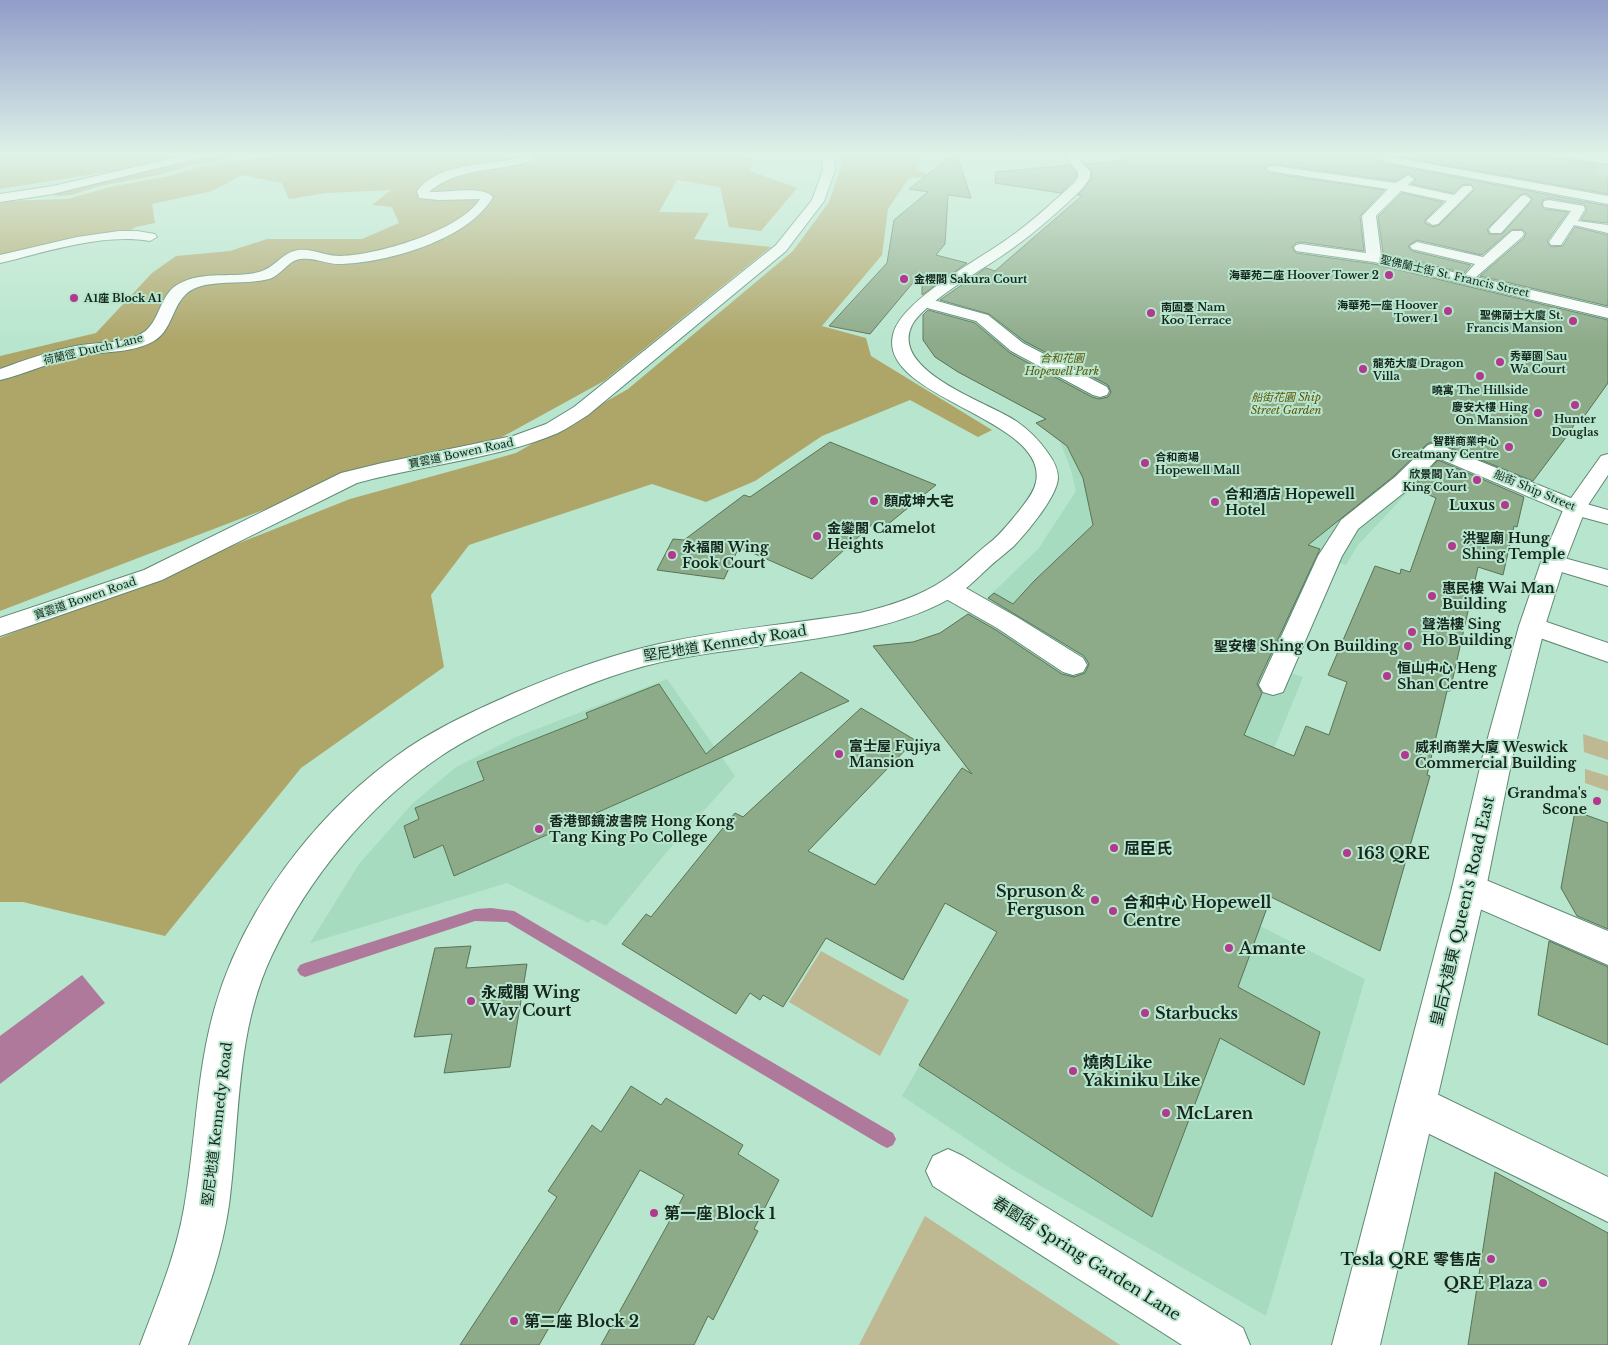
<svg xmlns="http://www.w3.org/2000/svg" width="1608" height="1345" font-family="'Libre Baskerville','Noto Sans TC',serif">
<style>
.built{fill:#a6dbbf}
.green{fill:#beb993}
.forest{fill:#aea568}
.water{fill:#af799b}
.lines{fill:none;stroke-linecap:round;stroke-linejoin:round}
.stream{fill:#af799b;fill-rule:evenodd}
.building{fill:#8daa89;stroke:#597455;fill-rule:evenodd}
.street-tunnel{stroke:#98bfaa;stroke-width:12;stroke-dasharray:12 6;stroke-linecap:butt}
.street-casing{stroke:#5f8974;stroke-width:2}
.secondary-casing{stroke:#5f8974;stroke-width:2}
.street{fill:#fff;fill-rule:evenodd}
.secondary{fill:#fff;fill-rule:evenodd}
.poi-dot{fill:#b1398e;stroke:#b8e5cd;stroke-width:2}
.labels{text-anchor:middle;stroke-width:4;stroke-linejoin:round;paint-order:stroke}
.far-poi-label{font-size:11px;font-weight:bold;fill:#16271e;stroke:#b8e5cd;text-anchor:end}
.far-street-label{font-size:11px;fill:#16271e;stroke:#b8e5cd}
.far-park-label{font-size:11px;font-style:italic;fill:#5c5304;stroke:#b8e5cd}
.poi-label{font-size:14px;font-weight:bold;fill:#16271e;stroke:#b8e5cd;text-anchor:start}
.street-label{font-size:14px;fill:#16271e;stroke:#b8e5cd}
.near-poi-label{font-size:16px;font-weight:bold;fill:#16271e;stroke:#b8e5cd;text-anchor:start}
.near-street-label{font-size:16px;fill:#16271e;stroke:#b8e5cd}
</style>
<rect width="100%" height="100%" fill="#b8e5cd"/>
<g class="built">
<polygon points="1094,183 1148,380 1408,492 1358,545 1346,565 1325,558 1276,668 1303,677 1271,756 1316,774 1294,756 1306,726 1430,776 1380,951 1271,897 1260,926 1365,979 1266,1316 1010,1168 902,1096 997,932 886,870 964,764 873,645 913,642 940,633 976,609 1039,548 1076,491 1071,470 1060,441 1036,423 1044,419 958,372 935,357 923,323 930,315 946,309 964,294 1014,264 1005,261"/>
<polygon points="667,679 735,776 665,854 606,926 592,919 588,923 507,883 310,943 359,864 412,804 456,767 516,737"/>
</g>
<g class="green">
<polygon points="1583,734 1608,742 1608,760 1584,752"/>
<polygon points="1585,769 1608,776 1608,791 1585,783"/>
<polygon points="821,951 909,1000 880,1056 789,1002"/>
<polygon points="925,1216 1120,1345 859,1345"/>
</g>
<g class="forest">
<polygon points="0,155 175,155 119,170 0,189"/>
<polygon points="211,155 255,155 194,165 158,175 100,186 71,195 58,196 49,194"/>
<polygon points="274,155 746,155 754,159 750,171 797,188 761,231 729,227 720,187 677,180 659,212 709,213 694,239 771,247 604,381 502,437 344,479 0,611 0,356 96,333 152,273 176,256 230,251 267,239 362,239 399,223 392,207 372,205 391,190 325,193 289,199 282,183 242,175 212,191 152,204 155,223 136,227 127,232 0,255 0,201 68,199 110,187 169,176 199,167"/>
<polygon points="841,155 926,155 916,168 931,177 909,178 888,209 882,255 822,326 866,338 871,356 992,430 978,437 910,400 822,436 755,481 706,502 652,484 469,545 431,595 444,667 301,768 165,936 23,902 0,902 0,638 350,499 516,453 628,389 793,251 829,202 841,167"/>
</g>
<polygon class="water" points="82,975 105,1003 0,1084 0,1036"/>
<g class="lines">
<polygon class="stream" points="491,908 514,911 893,1133 896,1139 893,1145 887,1148 881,1145 507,922 475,921 305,977 300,975 297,970 300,965 305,963 475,909"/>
</g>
<g class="building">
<polygon points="952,155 957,155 971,198 948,195 945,244 936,255 967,263 922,295 922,272 870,334 829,326 887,263 894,220 928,192 909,189"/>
<path d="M1123 155H1384L1378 159 1382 163 1608 206V223L1581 220 1587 210 1584 204 1549 198 1544 199 1541 203 1544 209 1568 212 1547 241 1551 247 1563 246 1575 227 1608 235V306L1480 276 1524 238 1526 233 1522 229 1511 230 1482 255 1417 240 1408 246 1412 251 1471 265 1464 273 1383 253 1378 217 1402 193 1443 202 1425 220V223L1433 227 1439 225 1474 190 1471 184 1462 185 1453 193 1412 184 1416 179 1409 173 1396 181 1273 164 1266 168 1269 173 1384 190 1360 216 1364 251 1301 242 1296 243 1292 247 1296 253 1374 264 1608 320V383L1583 418 1579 416 1570 432 1533 481 1434 441 1427 444 1394 476 1308 545 1320 549 1257 684 1262 693 1244 735 1294 756 1306 726 1329 735 1347 682 1328 675 1375 566 1400 574 1401 569 1410 572 1436 498 1413 488 1438 460 1524 497 1517 527 1514 526 1503 575 1478 567 1450 691H1447L1427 775 1430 776 1380 951 1271 897 1238 987 1320 1032 1304 1085 1220 1038 1152 1217 919 1065 997 932 945 903 903 980 826 938 783 1007 763 995 760 1000 750 993 736 1014 622 944 646 914 651 917 735 813 743 817 861 708 915 740 808 851 875 885 962 768 972 774 873 646 913 642 940 633 968 614 996 630 1062 674 1074 677 1085 673 1089 664 1084 656 988 598 994 593 1013 604 1034 581 1093 525 1083 478 1067 446 1036 423 1046 419 958 372 935 357 923 340V315L928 310 975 323 1010 353 1092 397 1099 399 1108 397 1111 392 1108 385 1024 341 989 314 940 300 986 268 995 271 1082 196 1078 195 1092 178 1091 170 1086 164 1122 161ZM1526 193 1533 199 1530 203 1502 234H1489L1487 229 1490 226 1520 195Z"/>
<polygon points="1389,155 1540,155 1608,166 1608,194"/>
<polygon points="1070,165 1076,173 1076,177 1061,193 995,183 996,172"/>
<polygon points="830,442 936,485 887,525 876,521 812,579 739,547 724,579 657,570 673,539 684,540 744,495 750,497"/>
<polygon points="801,672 849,701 454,876 443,845 414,858 404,826 419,819 415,808 484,780 477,762 588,718 586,713 659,684 706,754"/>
<polygon points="1575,811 1608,823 1608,929 1577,916 1561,888"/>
<polygon points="1549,941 1608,967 1608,1045 1538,1015"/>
<polygon points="471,946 466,968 527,964 510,1067 444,1073 452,1034 414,1037 435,948"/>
<polygon points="631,1086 661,1105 666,1098 743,1145 738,1154 779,1180 754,1229 758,1231 713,1320 708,1316 694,1345 601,1345 684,1195 640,1170 539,1345 460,1345 557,1197 548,1191 592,1125 601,1132"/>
<polygon points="1495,1172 1608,1233 1608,1345 1468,1345"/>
</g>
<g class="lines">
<polyline class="street-tunnel" points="1608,167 1602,171 1608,175"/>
<defs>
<g id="street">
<path d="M524 155H535L531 161 524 163C492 171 455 169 429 192 445 193 483 185 493 197 468 240 389 262 342 264 328 265 315 257 301 259 288 260 282 275 269 279 246 285 220 280 198 287 171 296 176 328 154 341 131 354 101 351 76 356 50 362 26 374 0 380V369C25 360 50 351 76 346 97 342 120 344 139 335 159 326 158 300 174 287 198 269 232 279 259 272 275 268 281 253 298 250 312 248 325 256 339 256 375 256 460 231 480 199L439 200 419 198 417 191C440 161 490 166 523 157Z"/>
<path d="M822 155H833L835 170 824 201 786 251 588 415C578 421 568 428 558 433 497 459 421 465 357 483L162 580 0 636V618L144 570 341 473 382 463 513 436 546 424 574 407 776 245 812 200 823 170Z"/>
<polygon points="1566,155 1590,155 1608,158 1608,164 1572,158"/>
<polygon points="1386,156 1608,196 1608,204 1382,161 1380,159"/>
<polygon points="1273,166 1396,183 1408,175 1414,179 1408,185 1454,195 1463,186 1471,186 1473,189 1438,224 1433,225 1426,221 1447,201 1401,191 1376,216 1381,255 1465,275 1475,264 1412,249 1410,246 1417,242 1483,257 1512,231 1522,231 1524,234 1522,237 1476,277 1608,308 1608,318 1374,262 1296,251 1294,248 1296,245 1301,244 1366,253 1362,216 1388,189 1269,171 1267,169 1269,167"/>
<polygon points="1525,195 1531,199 1529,202 1501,233 1491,233 1489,230 1491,227 1521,196"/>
<polygon points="1549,200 1584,206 1585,209 1578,221 1608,225 1608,233 1574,225 1561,245 1551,245 1549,242 1571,211 1544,207 1543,204 1544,201"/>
<path d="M119 231H137L155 234 157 237 150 241C101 233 47 252 0 263V255L77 237Z"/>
<polygon points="926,298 988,315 1023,343 1107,387 1109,391 1107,395 1100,397 1093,395 1011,351 976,321 920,306 918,303 920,300"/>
<polygon points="1435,443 1583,503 1608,510 1608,524 1567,513 1438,458 1411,487 1358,529 1342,556 1283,692 1273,695 1263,692 1259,685 1318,556 1338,525 1341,520 1395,477 1428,445"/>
<polygon points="1553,555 1608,570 1608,586 1545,567 1541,562 1545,557"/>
<polygon points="948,581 957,583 1015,616 1083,658 1087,665 1083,672 1073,675 1063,672 997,628 939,595 936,589 939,583"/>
<polygon points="1532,617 1608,643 1608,662 1523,632 1519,626 1523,620"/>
<polygon points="1469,873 1608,931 1608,965 1457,899 1452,888 1457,877"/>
<polygon points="1416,1084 1608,1177 1608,1222 1401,1120 1395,1105 1401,1090"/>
<polygon points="948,1149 963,1156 1243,1328 1250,1345 1182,1345 933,1186 926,1171 933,1156"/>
</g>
<g id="secondary">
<polygon points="186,155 205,155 203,157 53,194 0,202 0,194 53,186"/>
<path d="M1064 155H1075L1090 171V178L1082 189C1060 210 1038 230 1013 248 989 266 925 301 912 325 889 371 988 402 1016 421 1029 430 1039 440 1048 453 1053 460 1058 468 1058 478 1057 497 1027 532 1014 546 1005 554 995 561 986 570 977 578 969 587 959 593 885 641 762 642 676 659 631 667 589 684 547 702 511 718 474 734 441 756 369 804 309 877 272 955 235 1032 240 1122 229 1205 222 1254 205 1299 188 1345H140C157 1300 176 1255 184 1208 196 1141 196 1073 215 1007 243 910 313 817 395 757 430 731 471 712 512 694 559 674 609 655 659 644 725 629 793 624 860 613 889 606 919 597 944 580 960 570 973 556 988 544 1000 535 1009 523 1019 511 1025 503 1034 493 1036 482 1049 418 878 398 893 335 900 300 981 259 1010 237 1033 221 1053 202 1074 183L1078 178V172Z"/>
<polygon points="1608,454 1608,475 1586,508 1565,562 1545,626 1512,759 1486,888 1380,1345 1332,1345 1452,888 1482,759 1519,626 1541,562 1564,508 1601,456"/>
</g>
</defs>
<use href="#street" class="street-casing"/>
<use href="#secondary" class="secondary-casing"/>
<use href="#street" class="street"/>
<use href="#secondary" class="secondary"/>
</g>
<linearGradient id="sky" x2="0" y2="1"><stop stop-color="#919cc9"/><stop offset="0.45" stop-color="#dff3e8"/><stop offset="1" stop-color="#dff3e8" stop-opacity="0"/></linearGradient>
<rect width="1608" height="343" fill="url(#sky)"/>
<g class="poi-dot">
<circle cx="1389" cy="275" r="5"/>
<circle cx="904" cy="279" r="5"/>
<circle cx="74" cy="298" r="5"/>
<circle cx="1448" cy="311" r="5"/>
<circle cx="1151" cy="313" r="5"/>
<circle cx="1573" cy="321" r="5"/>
<circle cx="1500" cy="362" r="5"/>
<circle cx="1363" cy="369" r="5"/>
<circle cx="1480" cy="376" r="5"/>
<circle cx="1575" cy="405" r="5"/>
<circle cx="1538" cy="413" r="5"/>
<circle cx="1509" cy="447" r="5"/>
<circle cx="1145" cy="463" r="5"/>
<circle cx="1477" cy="480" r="5"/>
<circle cx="874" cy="501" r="5"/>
<circle cx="1215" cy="502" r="5"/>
<circle cx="1505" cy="505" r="5"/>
<circle cx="817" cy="536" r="5"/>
<circle cx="1452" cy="546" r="5"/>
<circle cx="672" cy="555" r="5"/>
<circle cx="1432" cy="596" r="5"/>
<circle cx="1412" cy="632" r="5"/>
<circle cx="1408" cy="646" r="5"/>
<circle cx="1387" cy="676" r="5"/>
<circle cx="839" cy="754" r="5"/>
<circle cx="1405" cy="755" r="5"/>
<circle cx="1597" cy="801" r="5"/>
<circle cx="539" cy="829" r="5"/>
<circle cx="1114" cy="848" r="5"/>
<circle cx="1347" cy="853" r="5"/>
<circle cx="1095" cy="900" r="5"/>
<circle cx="1113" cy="911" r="5"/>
<circle cx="1229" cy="948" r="5"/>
<circle cx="471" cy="1001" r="5"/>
<circle cx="1145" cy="1013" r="5"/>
<circle cx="1073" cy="1071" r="5"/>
<circle cx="1166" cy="1113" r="5"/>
<circle cx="654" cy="1213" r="5"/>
<circle cx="1491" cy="1259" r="5"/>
<circle cx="1543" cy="1283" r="5"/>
<circle cx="514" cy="1321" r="5"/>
</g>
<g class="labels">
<g class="far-poi-label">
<text x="1379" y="279">海華苑二座 Hoover Tower 2</text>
<text x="914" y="283" text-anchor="start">金櫻閣 Sakura Court</text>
<text x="84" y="302" text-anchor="start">A1座 Block A1</text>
<text x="1438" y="309">海華苑一座 Hoover<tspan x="1438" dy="13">Tower 1</tspan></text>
<text x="1161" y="311" text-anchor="start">南固臺 Nam<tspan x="1161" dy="13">Koo Terrace</tspan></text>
<text x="1563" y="319">聖佛蘭士大廈 St.<tspan x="1563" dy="13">Francis Mansion</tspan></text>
<text x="1510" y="360" text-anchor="start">秀華園 Sau<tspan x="1510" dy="13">Wa Court</tspan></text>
<text x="1373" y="367" text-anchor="start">龍苑大廈 Dragon<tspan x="1373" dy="13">Villa</tspan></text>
<text x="1480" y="394" text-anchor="middle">曉寓 The Hillside</text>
<text x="1528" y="411">慶安大樓 Hing<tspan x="1528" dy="13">On Mansion</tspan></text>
<text x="1575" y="423" text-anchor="middle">Hunter<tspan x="1575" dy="13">Douglas</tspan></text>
<text x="1499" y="445">智群商業中心<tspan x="1499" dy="13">Greatmany Centre</tspan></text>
<text x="1155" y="461" text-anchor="start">合和商場<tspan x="1155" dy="13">Hopewell Mall</tspan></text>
<text x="1467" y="478">欣景閣 Yan<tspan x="1467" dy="13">King Court</tspan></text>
</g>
<g class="far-street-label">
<text transform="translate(1455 276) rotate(13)" y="4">聖佛蘭士街 St. Francis Street</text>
<text transform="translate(93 349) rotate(-13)" y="4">荷蘭徑 Dutch Lane</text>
<text transform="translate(461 453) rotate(-12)" y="4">寶雲道 Bowen Road</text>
<text transform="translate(1535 490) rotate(23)" y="4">船街 Ship Street</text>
<text transform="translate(85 598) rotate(-19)" y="4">寶雲道 Bowen Road</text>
</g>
<g class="far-park-label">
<text x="1062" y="362">合和花園<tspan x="1062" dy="13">Hopewell Park</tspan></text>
<text x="1286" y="401">船街花園 Ship<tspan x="1286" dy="13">Street Garden</tspan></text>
</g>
<g class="poi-label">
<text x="1225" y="499">合和酒店 Hopewell<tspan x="1225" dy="16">Hotel</tspan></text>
<text x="884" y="506">顏成坤大宅</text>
<text x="1495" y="510" text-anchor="end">Luxus</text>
<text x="827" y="533">金鑾閣 Camelot<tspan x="827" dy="16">Heights</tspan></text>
<text x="1462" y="543">洪聖廟 Hung<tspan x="1462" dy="16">Shing Temple</tspan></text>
<text x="682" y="552">永福閣 Wing<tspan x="682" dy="16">Fook Court</tspan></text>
<text x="1442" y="593">惠民樓 Wai Man<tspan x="1442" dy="16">Building</tspan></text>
<text x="1422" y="629">聲浩樓 Sing<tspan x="1422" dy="16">Ho Building</tspan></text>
<text x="1398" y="651" text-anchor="end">聖安樓 Shing On Building</text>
<text x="1397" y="673">恒山中心 Heng<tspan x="1397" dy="16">Shan Centre</tspan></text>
<text x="849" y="751">富士屋 Fujiya<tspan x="849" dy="16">Mansion</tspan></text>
<text x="1415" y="752">威利商業大廈 Weswick<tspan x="1415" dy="16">Commercial Building</tspan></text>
<text x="1587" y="798" text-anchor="end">Grandma's<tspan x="1587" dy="16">Scone</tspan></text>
<text x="549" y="826">香港鄧鏡波書院 Hong Kong<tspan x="549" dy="16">Tang King Po College</tspan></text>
</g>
<g class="street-label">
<text transform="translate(725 643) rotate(-9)" y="5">堅尼地道 Kennedy Road</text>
<text transform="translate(217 1124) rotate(-83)" y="5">堅尼地道 Kennedy Road</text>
</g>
<g class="near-poi-label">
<text x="1124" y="854">屈臣氏</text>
<text x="1357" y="859">163 QRE</text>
<text x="1085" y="897" text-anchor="end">Spruson &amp;<tspan x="1085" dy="18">Ferguson</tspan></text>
<text x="1123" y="908">合和中心 Hopewell<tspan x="1123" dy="18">Centre</tspan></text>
<text x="1239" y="954">Amante</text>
<text x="481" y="998">永威閣 Wing<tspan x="481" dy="18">Way Court</tspan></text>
<text x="1155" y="1019">Starbucks</text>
<text x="1083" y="1068">燒肉Like<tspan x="1083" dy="18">Yakiniku Like</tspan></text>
<text x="1176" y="1119">McLaren</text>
<text x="664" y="1219">第一座 Block 1</text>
<text x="1481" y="1265" text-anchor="end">Tesla QRE 零售店</text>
<text x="1533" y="1289" text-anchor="end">QRE Plaza</text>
<text x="524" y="1327">第二座 Block 2</text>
</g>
<g class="near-street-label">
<text transform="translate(1462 911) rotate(-77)" y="6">皇后大道東 Queen's Road East</text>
<text transform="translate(1087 1258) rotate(32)" y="6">春園街 Spring Garden Lane</text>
</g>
</g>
</svg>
